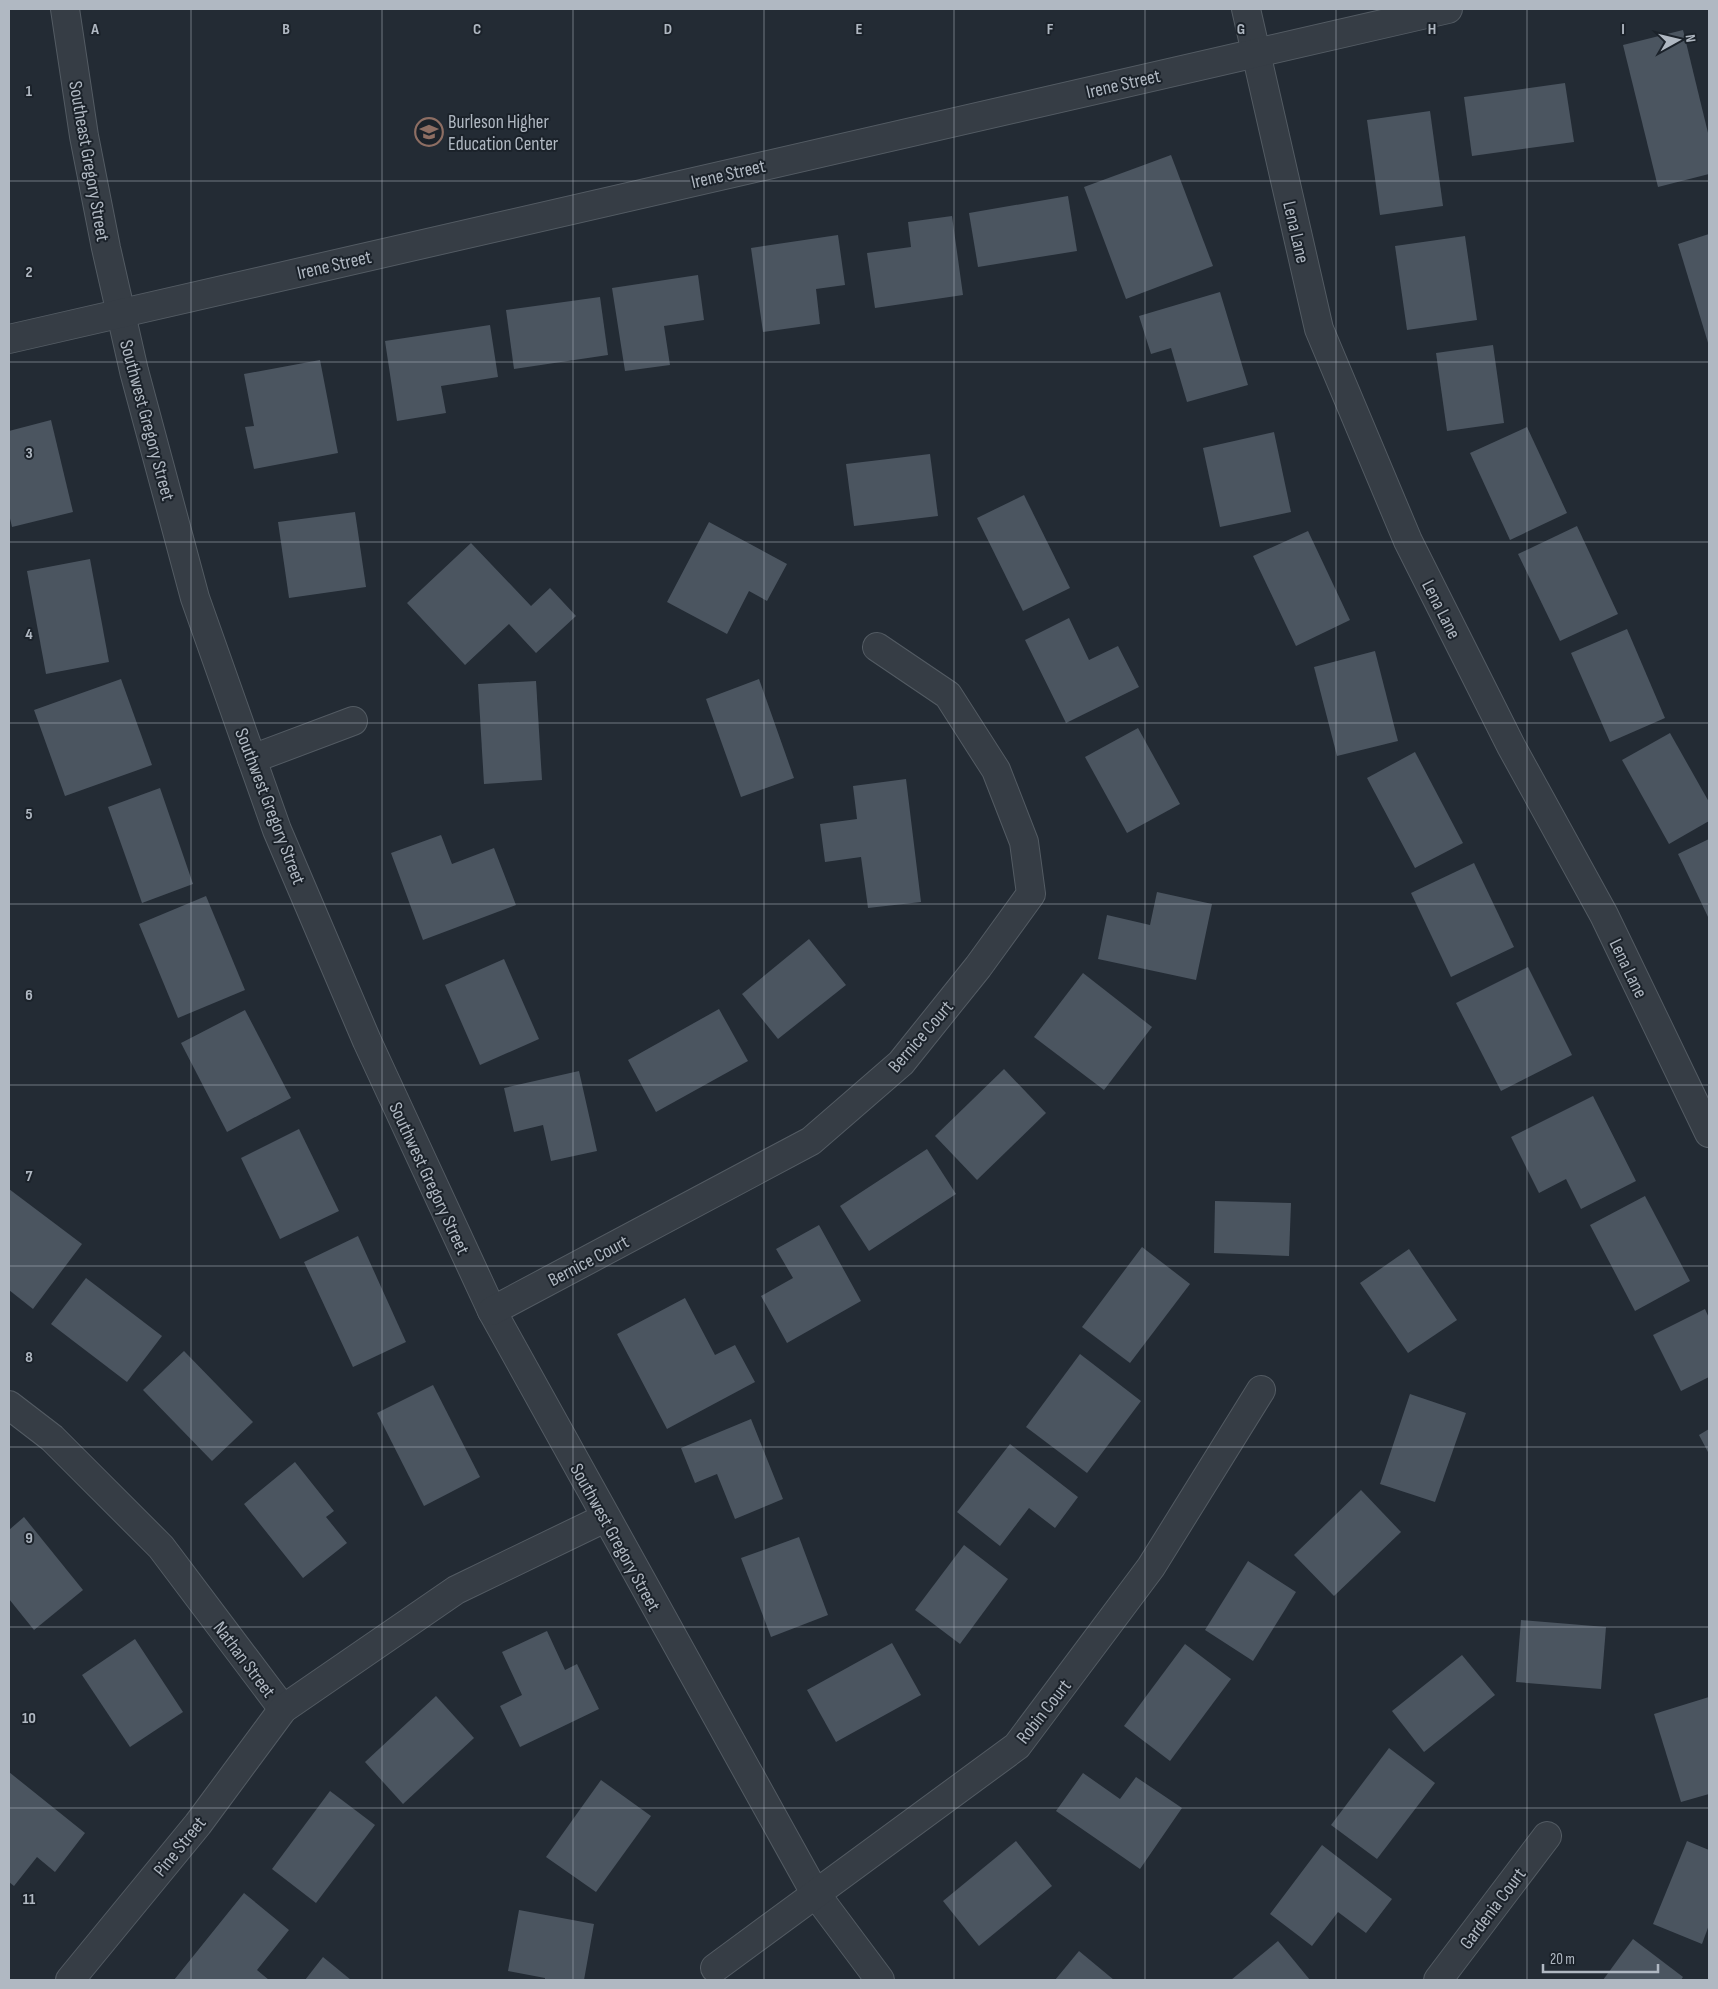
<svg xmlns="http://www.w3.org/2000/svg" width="1718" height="1989" font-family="'Sofia Sans Condensed',sans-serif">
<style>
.building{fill:#4b5560}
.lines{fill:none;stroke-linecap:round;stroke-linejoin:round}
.minor-casing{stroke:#535b63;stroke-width:30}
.minor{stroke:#363d45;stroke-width:28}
.grid{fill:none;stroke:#b0b8c2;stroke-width:1;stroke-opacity:0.55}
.labels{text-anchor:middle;stroke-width:4;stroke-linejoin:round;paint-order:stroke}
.street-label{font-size:19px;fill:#b0b8c2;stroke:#1b222a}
.poi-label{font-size:19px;fill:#b0b8c2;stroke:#1b222a;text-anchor:start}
.grid-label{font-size:16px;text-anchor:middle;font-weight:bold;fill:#b0b8c2;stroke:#1b222a;stroke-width:4;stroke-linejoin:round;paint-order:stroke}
</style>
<rect width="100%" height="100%" fill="#232b34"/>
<g class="building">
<polygon points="1683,30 1709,137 1709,174 1658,187 1623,45"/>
<polygon points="1565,83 1574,142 1472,156 1464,97"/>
<polygon points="1430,111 1443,206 1380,215 1367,120"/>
<polygon points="1171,155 1213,266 1126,299 1084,187"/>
<polygon points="1068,196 1077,251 978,267 969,213"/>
<polygon points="952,216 963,295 875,308 867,253 911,247 908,222"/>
<polygon points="1709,234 1709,346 1678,244"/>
<polygon points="838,235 845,285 816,289 820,324 763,332 751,248"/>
<polygon points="1465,236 1477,320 1407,330 1395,246"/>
<polygon points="698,275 704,320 664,326 670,365 625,371 612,288"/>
<polygon points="1220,292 1248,385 1187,402 1171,348 1151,354 1139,316"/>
<polygon points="600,297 608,355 514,369 506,310"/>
<polygon points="490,325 498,377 441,386 446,413 397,421 385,341"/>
<polygon points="1493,345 1504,423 1447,431 1436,353"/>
<polygon points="320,360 338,453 254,469 245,427 254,426 244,374"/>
<polygon points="51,420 73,512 12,527 9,514 9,431"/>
<polygon points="1527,427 1567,513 1510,540 1470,453"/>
<polygon points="1274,432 1291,512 1220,527 1203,448"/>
<polygon points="930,454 938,516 854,526 846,464"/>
<polygon points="1024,495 1070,588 1023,611 977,518"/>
<polygon points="355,512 366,587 289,598 278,522"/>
<polygon points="709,522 787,564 767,601 749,591 727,634 667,602"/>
<polygon points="1577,526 1618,614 1560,641 1518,554"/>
<polygon points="1308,531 1350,620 1296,646 1253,556"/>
<polygon points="471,543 531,606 550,588 576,616 536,653 509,624 465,665 407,603"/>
<polygon points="90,559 109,662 46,674 27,571"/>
<polygon points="1069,618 1089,660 1118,646 1139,687 1066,723 1025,640"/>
<polygon points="1627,629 1665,718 1610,742 1571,653"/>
<polygon points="1375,651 1398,741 1337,756 1314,667"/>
<polygon points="121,679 152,765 65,796 34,710"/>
<polygon points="759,679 794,778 741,797 706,699"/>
<polygon points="536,681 542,780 484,784 478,684"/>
<polygon points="1138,728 1180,804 1127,833 1085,757"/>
<polygon points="1670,733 1709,802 1709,821 1669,844 1622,760"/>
<polygon points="1415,752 1463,843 1415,868 1367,778"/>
<polygon points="906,779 921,902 868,908 861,857 825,862 820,824 857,819 853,786"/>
<polygon points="160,788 193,884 142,903 108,807"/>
<polygon points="441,835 452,864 494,848 516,905 423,940 391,853"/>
<polygon points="1709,839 1709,919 1678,854"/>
<polygon points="1474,863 1514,947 1451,977 1411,893"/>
<polygon points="1157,892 1212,904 1196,980 1098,959 1107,915 1150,925"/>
<polygon points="206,896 245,990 178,1018 139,924"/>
<polygon points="809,939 846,985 778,1039 742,994"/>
<polygon points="504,959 539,1039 480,1065 445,985"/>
<polygon points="1528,967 1572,1055 1501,1091 1456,1003"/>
<polygon points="1083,973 1152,1027 1104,1090 1034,1037"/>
<polygon points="719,1009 748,1061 656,1112 628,1060"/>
<polygon points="245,1010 291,1098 227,1132 181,1043"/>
<polygon points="1004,1069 1046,1113 977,1180 935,1136"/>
<polygon points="579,1071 597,1151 551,1161 543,1125 514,1132 504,1088"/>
<polygon points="1593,1096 1636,1181 1581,1209 1566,1179 1539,1193 1511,1137"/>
<polygon points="299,1129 339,1211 280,1239 241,1158"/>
<polygon points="927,1149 956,1194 869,1251 840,1206"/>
<polygon points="9,1189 82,1244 33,1309 9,1290"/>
<polygon points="1645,1196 1690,1281 1635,1311 1590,1225"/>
<polygon points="1215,1201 1291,1203 1289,1256 1214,1253"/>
<polygon points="819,1225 861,1301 787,1343 761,1296 793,1278 776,1249"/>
<polygon points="358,1236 406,1342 353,1367 304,1262"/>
<polygon points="1142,1247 1190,1284 1130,1363 1082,1327"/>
<polygon points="1409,1249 1457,1320 1408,1353 1360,1283"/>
<polygon points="86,1278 162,1336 127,1382 51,1324"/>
<polygon points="685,1298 715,1355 735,1345 755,1382 667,1429 617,1334"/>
<polygon points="1705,1309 1709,1318 1709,1377 1681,1391 1653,1335"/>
<polygon points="184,1351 253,1422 212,1461 143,1390"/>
<polygon points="1080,1354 1141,1401 1087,1473 1026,1427"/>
<polygon points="433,1385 480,1477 424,1506 377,1413"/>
<polygon points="1410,1394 1466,1413 1435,1502 1380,1484"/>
<polygon points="751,1419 783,1499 735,1519 717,1474 695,1483 681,1448"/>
<polygon points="1709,1429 1709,1454 1699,1435"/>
<polygon points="1010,1444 1078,1497 1055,1528 1029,1508 1000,1546 957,1512"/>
<polygon points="295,1462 334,1511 326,1517 347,1543 303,1578 244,1504"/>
<polygon points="1361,1490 1401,1532 1334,1596 1294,1555"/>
<polygon points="24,1517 83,1590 34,1630 9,1599 9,1530"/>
<polygon points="799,1537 828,1615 771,1637 741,1558"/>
<polygon points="964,1545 1008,1579 960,1644 915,1610"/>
<polygon points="1248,1561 1296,1592 1253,1661 1205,1630"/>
<polygon points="1521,1620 1606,1627 1601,1689 1516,1682"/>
<polygon points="547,1631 565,1670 577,1664 599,1709 520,1747 500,1706 522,1695 502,1652"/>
<polygon points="135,1639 183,1712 130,1747 82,1675"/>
<polygon points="892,1643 921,1695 836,1742 807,1690"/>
<polygon points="1185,1644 1231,1679 1170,1761 1124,1726"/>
<polygon points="1462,1655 1495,1695 1424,1752 1392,1711"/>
<polygon points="436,1696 474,1738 403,1804 365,1762"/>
<polygon points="1709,1697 1709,1794 1681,1802 1654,1714"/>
<polygon points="1389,1748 1435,1783 1377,1859 1331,1825"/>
<polygon points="9,1772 85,1833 55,1872 37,1857 14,1886 9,1882"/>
<polygon points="1083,1773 1120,1799 1136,1777 1182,1808 1140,1869 1056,1811"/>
<polygon points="601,1780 651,1816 596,1892 546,1857"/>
<polygon points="330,1791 375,1825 316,1903 272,1869"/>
<polygon points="1016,1841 1052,1886 979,1946 943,1901"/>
<polygon points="1687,1841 1709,1850 1709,1925 1702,1944 1653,1924"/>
<polygon points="1322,1845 1392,1899 1366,1933 1338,1912 1312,1946 1270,1914"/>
<polygon points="244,1893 289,1930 257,1970 269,1980 174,1980"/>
<polygon points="519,1910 594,1924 584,1980 545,1980 545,1978 508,1971"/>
<polygon points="1633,1939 1683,1977 1681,1980 1603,1980"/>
<polygon points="1278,1941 1310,1980 1231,1980"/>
<polygon points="1079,1951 1114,1980 1055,1980"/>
<polygon points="323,1957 351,1980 305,1980"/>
</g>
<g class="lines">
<defs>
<g id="minor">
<polyline points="65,9 84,136 106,248 134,371 195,598 277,830 367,1041 492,1311 815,1893 880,1980"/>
<polyline points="1246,9 1319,329 1408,541 1511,746 1604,915 1709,1133"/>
<polyline points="9,339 1448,9"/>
<polyline points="252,759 353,721"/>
<polyline points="492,1311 811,1141 901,1063 978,967 1031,894 1024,842 996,770 948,695 877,647"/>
<polyline points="9,1405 52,1438 161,1547 283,1709"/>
<polyline points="715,1968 1017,1746 1151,1567 1261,1390"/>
<polyline points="70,1980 198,1824 283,1709 456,1590 605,1518"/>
<polyline points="1438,1980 1547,1836"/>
</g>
</defs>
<use href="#minor" class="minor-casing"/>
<use href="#minor" class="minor"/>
</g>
<path class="grid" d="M191 9V1980M382 9V1980M573 9V1980M764 9V1980M954 9V1980M1145 9V1980M1336 9V1980M1527 9V1980M9 181H1709M9 362H1709M9 542H1709M9 723H1709M9 904H1709M9 1085H1709M9 1266H1709M9 1447H1709M9 1627H1709M9 1808H1709"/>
<defs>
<symbol id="university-ring" viewBox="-11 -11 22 22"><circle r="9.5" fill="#1b222a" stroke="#8d6e63" stroke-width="1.5"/><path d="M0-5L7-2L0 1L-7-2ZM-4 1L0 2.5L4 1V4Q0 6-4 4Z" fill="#8d6e63"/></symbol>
</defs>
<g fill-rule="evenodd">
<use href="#university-ring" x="413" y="116" width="32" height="32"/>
</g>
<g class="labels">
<g class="street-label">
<text transform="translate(1123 83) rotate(-13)" y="7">Irene Street</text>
<text transform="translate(90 161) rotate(80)" y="7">Southeast Gregory Street</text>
<text transform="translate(728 173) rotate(-13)" y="7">Irene Street</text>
<text transform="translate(1297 232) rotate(77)" y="7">Lena Lane</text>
<text transform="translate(334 264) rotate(-13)" y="7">Irene Street</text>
<text transform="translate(148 420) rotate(75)" y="7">Southwest Gregory Street</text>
<text transform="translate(1442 609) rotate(63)" y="7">Lena Lane</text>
<text transform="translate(271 806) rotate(69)" y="7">Southwest Gregory Street</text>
<text transform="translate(1629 968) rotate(64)" y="7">Lena Lane</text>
<text transform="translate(920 1036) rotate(-49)" y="7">Bernice Court</text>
<text transform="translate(430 1178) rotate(65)" y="7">Southwest Gregory Street</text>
<text transform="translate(588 1260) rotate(-28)" y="7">Bernice Court</text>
<text transform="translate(616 1537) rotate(61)" y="7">Southwest Gregory Street</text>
<text transform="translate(245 1659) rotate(53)" y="7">Nathan Street</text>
<text transform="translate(1043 1711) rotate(-52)" y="7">Robin Court</text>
<text transform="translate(179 1846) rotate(-51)" y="7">Pine Street</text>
<text transform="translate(1492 1908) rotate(-53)" y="7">Gardenia Court</text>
</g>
<g class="poi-label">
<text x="448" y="128">Burleson Higher<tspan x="448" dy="22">Education Center</tspan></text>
</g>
</g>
<g class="grid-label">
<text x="95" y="34">A</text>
<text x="286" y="34">B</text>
<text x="477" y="34">C</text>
<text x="668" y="34">D</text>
<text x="859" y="34">E</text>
<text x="1050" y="34">F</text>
<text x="1241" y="34">G</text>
<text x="1432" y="34">H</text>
<text x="1623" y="34">I</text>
<text x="29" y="96">1</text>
<text x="29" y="277">2</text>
<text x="29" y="458">3</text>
<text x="29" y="639">4</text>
<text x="29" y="819">5</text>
<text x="29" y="1000">6</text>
<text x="29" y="1181">7</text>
<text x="29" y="1362">8</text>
<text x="29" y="1543">9</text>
<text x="29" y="1723">10</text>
<text x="29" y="1904">11</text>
</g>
<rect width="1718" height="1989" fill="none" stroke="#b0b8c2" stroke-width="20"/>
<g transform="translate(1678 40) rotate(82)" stroke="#1b222a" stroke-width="4" paint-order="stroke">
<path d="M0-4L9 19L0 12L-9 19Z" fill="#b0b8c2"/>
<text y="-8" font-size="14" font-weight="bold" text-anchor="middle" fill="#b0b8c2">N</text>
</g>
<path d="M1543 1964v8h115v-8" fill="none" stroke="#b0b8c2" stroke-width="2.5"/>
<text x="1550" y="1964" font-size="15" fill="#b0b8c2" stroke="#1b222a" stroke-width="4" paint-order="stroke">20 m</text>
</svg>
